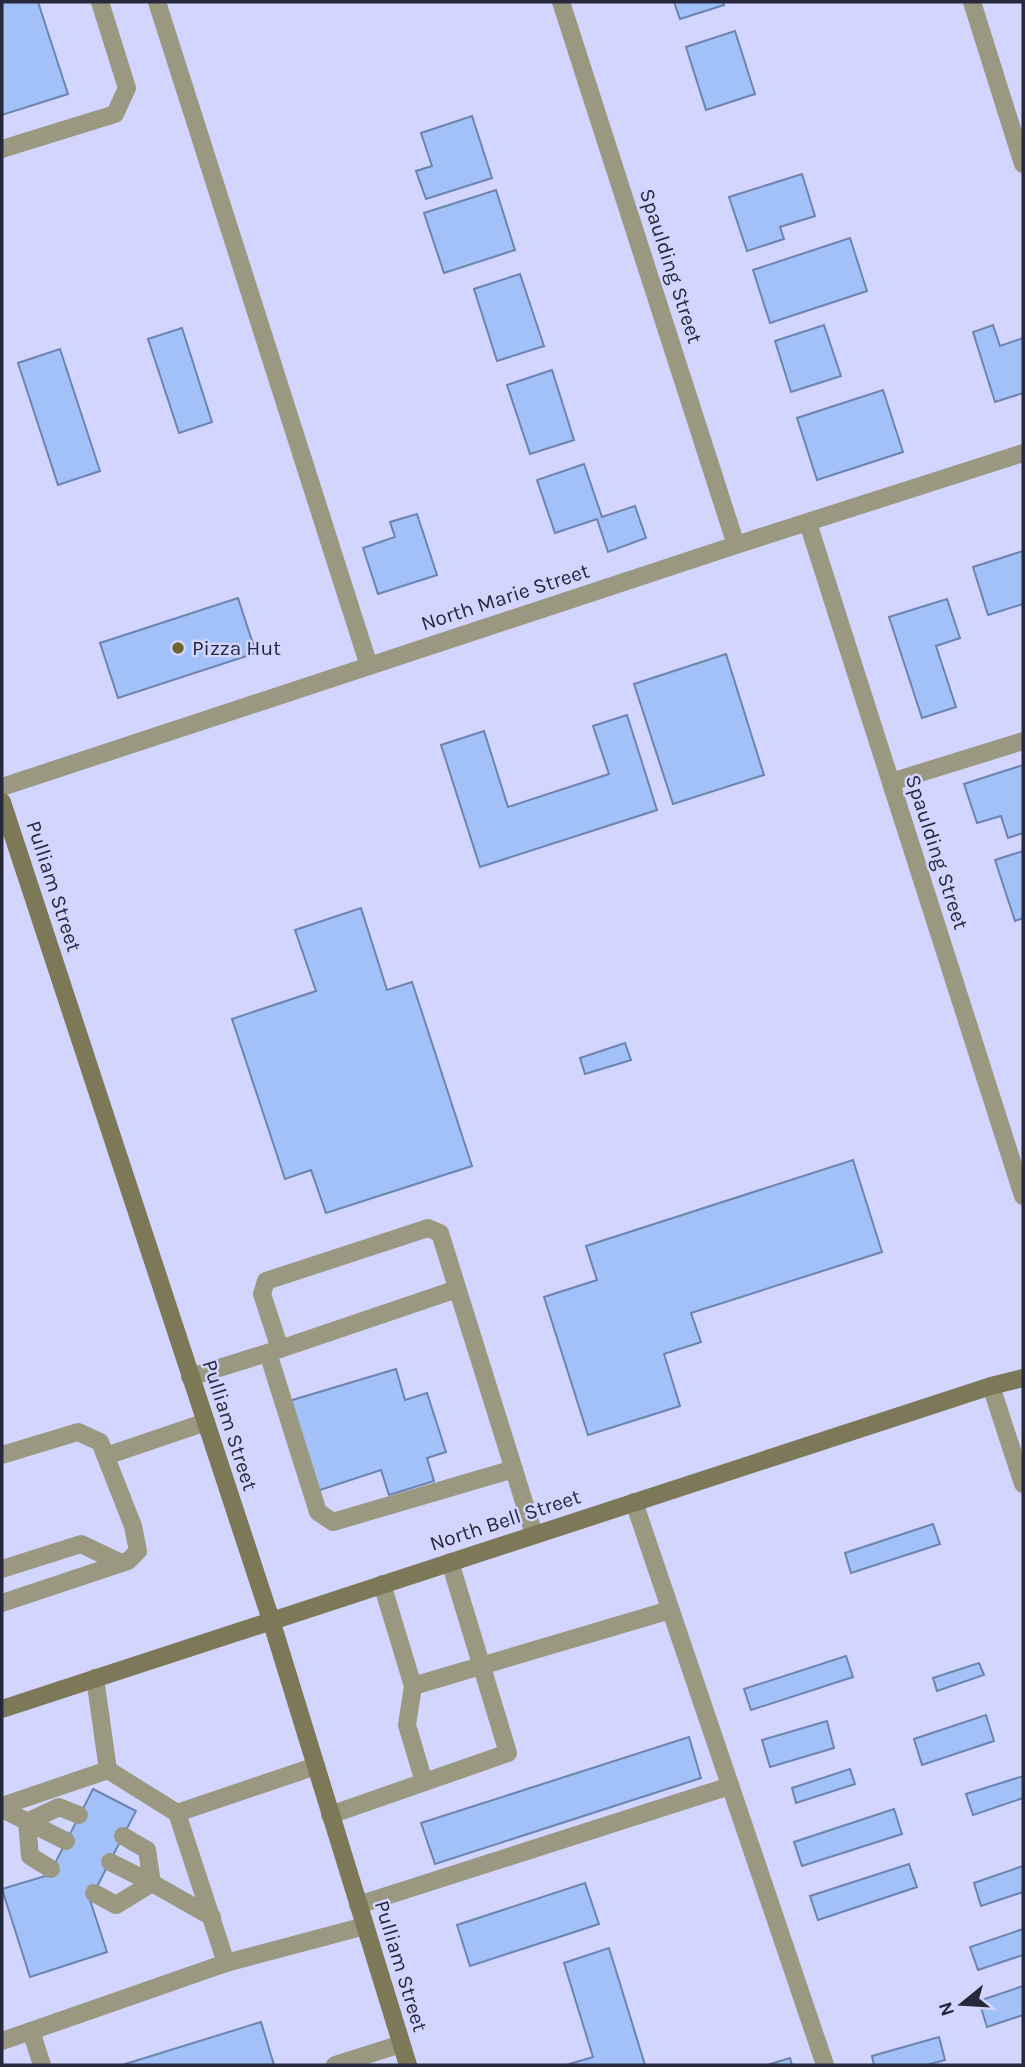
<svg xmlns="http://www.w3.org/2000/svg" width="1025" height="2067" font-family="Karla,sans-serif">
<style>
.building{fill:#a1c1f8;stroke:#6c84af;stroke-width:2}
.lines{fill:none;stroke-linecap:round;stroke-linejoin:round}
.service{stroke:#9a9881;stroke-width:18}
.minor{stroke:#9a9881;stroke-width:18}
.tertiary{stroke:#9a9881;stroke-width:18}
.secondary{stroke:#7d7857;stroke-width:18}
.poi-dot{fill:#6d6633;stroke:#d2d5fe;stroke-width:2.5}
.labels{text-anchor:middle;stroke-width:5;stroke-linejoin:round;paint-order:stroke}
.street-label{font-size:21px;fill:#27283c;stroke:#d2d5fe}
.poi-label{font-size:21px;fill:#27283c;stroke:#d2d5fe;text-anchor:start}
</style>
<rect width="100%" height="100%" fill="#d2d5fe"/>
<g class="building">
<polygon points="2,2 38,2 68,94 2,115"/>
<polygon points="674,2 723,2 724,5 680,19"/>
<polygon points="735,31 755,94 706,110 686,47"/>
<polygon points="472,116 492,178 426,199 416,171 432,166 421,133"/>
<polygon points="802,174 815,216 780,227 784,239 747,251 729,197"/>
<polygon points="496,190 515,250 444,273 424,213"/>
<polygon points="850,238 867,291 770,323 753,270"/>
<polygon points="520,274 544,346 497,361 474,289"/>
<polygon points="824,325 841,376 791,392 775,341"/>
<polygon points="993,325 1000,346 1023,338 1023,393 995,402 973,332"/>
<polygon points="182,328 212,422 179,433 148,339"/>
<polygon points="60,349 100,471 58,485 18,363"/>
<polygon points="552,370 574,440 530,454 507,385"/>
<polygon points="883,390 903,452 817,480 797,418"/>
<polygon points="584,464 602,517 635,506 646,538 608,552 597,519 555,533 537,480"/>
<polygon points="417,514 437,575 378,594 363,548 395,537 390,522"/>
<polygon points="1023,551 1023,604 988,615 973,567"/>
<polygon points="238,598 256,653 118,698 100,643"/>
<polygon points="947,599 960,638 936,646 956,707 922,718 889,617"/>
<polygon points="726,654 764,775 673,804 634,684"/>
<polygon points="627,715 657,810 480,867 441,745 484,731 508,807 609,774 593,726"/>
<polygon points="1023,765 1023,833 1008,838 1001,816 977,823 964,784"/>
<polygon points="1023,851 1023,918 1015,921 995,860"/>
<polygon points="361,908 387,990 412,982 472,1166 326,1213 311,1170 285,1179 232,1019 316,991 295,930"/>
<polygon points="625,1043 631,1060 585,1074 580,1058"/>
<polygon points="853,1160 882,1252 691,1313 701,1342 664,1354 680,1406 588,1435 544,1297 597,1280 586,1246"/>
<polygon points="396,1369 405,1400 427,1393 446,1452 427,1458 434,1481 389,1495 381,1470 317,1491 289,1401"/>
<polygon points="933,1524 940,1544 851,1573 845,1553"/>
<polygon points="846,1656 853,1677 751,1710 744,1689"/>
<polygon points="979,1663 984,1675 937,1691 933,1678"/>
<polygon points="986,1715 994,1741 922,1765 914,1739"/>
<polygon points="827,1721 834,1748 770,1767 762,1740"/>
<polygon points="689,1737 701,1778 435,1864 421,1823"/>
<polygon points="850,1769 855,1784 796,1803 792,1788"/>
<polygon points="1023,1776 1023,1798 973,1815 966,1794"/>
<polygon points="93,1789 136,1811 90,1900 107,1952 30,1977 2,1889 49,1875"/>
<polygon points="894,1809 902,1834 802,1866 794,1842"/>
<polygon points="909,1864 917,1887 818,1920 810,1896"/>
<polygon points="1023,1866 1023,1892 981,1906 974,1883"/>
<polygon points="585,1883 599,1924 470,1966 457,1925"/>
<polygon points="1023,1929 1023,1955 978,1970 970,1947"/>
<polygon points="609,1948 645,2065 566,2065 593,2057 564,1963"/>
<polygon points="1023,1986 1023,2015 987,2027 979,2001"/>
<polygon points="261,2022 274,2065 122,2065"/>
<polygon points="939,2037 945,2060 926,2065 874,2065 872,2056"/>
<polygon points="790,2058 792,2065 767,2065"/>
</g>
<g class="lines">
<g class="service">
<polyline points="157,2 369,666"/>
<polyline points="972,2 1023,164"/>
<polyline points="2,149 115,114 127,88 100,2"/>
<polyline points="891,782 1023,741"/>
<polyline points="280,1349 457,1289"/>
<polyline points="268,1353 318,1512 333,1522 514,1469"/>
<polyline points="190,1377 280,1349 262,1294 266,1281 428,1228 440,1233 534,1534"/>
<polyline points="2,1455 78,1432 100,1442 133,1526 138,1551 128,1561 2,1603"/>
<polyline points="106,1456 206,1422"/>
<polyline points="634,1502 825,2065"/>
<polyline points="2,1569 81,1544 121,1563"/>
<polyline points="382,1584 413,1686 407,1725 424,1782"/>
<polyline points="95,1678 108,1770 177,1813 226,1963"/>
<polyline points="413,1686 670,1610"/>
<polyline points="2,1806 108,1770"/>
<polyline points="2,1809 66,1841"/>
<polyline points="177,1813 316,1766"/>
<polyline points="330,1815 508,1753 450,1562"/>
<polyline points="27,1822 30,1856 51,1869"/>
<polyline points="27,1822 59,1807 79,1815"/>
<polyline points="123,1836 147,1850 152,1883"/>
<polyline points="110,1862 152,1883 212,1917"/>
<polyline points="94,1893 116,1905 152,1883"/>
<polyline points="358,1905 730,1786"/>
<polyline points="2,2041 31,2031"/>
<polyline points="42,2065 31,2031 226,1963 365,1926"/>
<polyline points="335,2065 401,2044"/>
</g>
<g class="minor">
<polyline points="561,2 736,545"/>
<polyline points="808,523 1023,1196"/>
<polyline points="2,787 736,545 1023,453"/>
</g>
<polyline class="tertiary" points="991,1386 1023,1484"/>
<g class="secondary">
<polyline points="2,802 271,1620 408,2065"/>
<polyline points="2,1709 991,1386 1023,1378"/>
</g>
</g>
<circle class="poi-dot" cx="178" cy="648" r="7"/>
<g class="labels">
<g class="street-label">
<text transform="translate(671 266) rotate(72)" y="7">Spaulding Street</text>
<text transform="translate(505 597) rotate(-18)" y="7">North Marie Street</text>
<text transform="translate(937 852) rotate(72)" y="7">Spaulding Street</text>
<text transform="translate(54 886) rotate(72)" y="7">Pulliam Street</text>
<text transform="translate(230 1425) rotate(72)" y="7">Pulliam Street</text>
<text transform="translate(505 1520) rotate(-18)" y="7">North Bell Street</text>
<text transform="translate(401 1966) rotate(73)" y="7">Pulliam Street</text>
</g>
<g class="poi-label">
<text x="192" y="655">Pizza Hut</text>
</g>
</g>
<rect width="1025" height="2067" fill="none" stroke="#27283c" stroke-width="7"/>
<g transform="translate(962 2004) rotate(252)" stroke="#d2d5fe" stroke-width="5" paint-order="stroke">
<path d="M0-5L12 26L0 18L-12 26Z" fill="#27283c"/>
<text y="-10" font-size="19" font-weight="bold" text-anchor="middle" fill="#27283c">N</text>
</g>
</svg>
